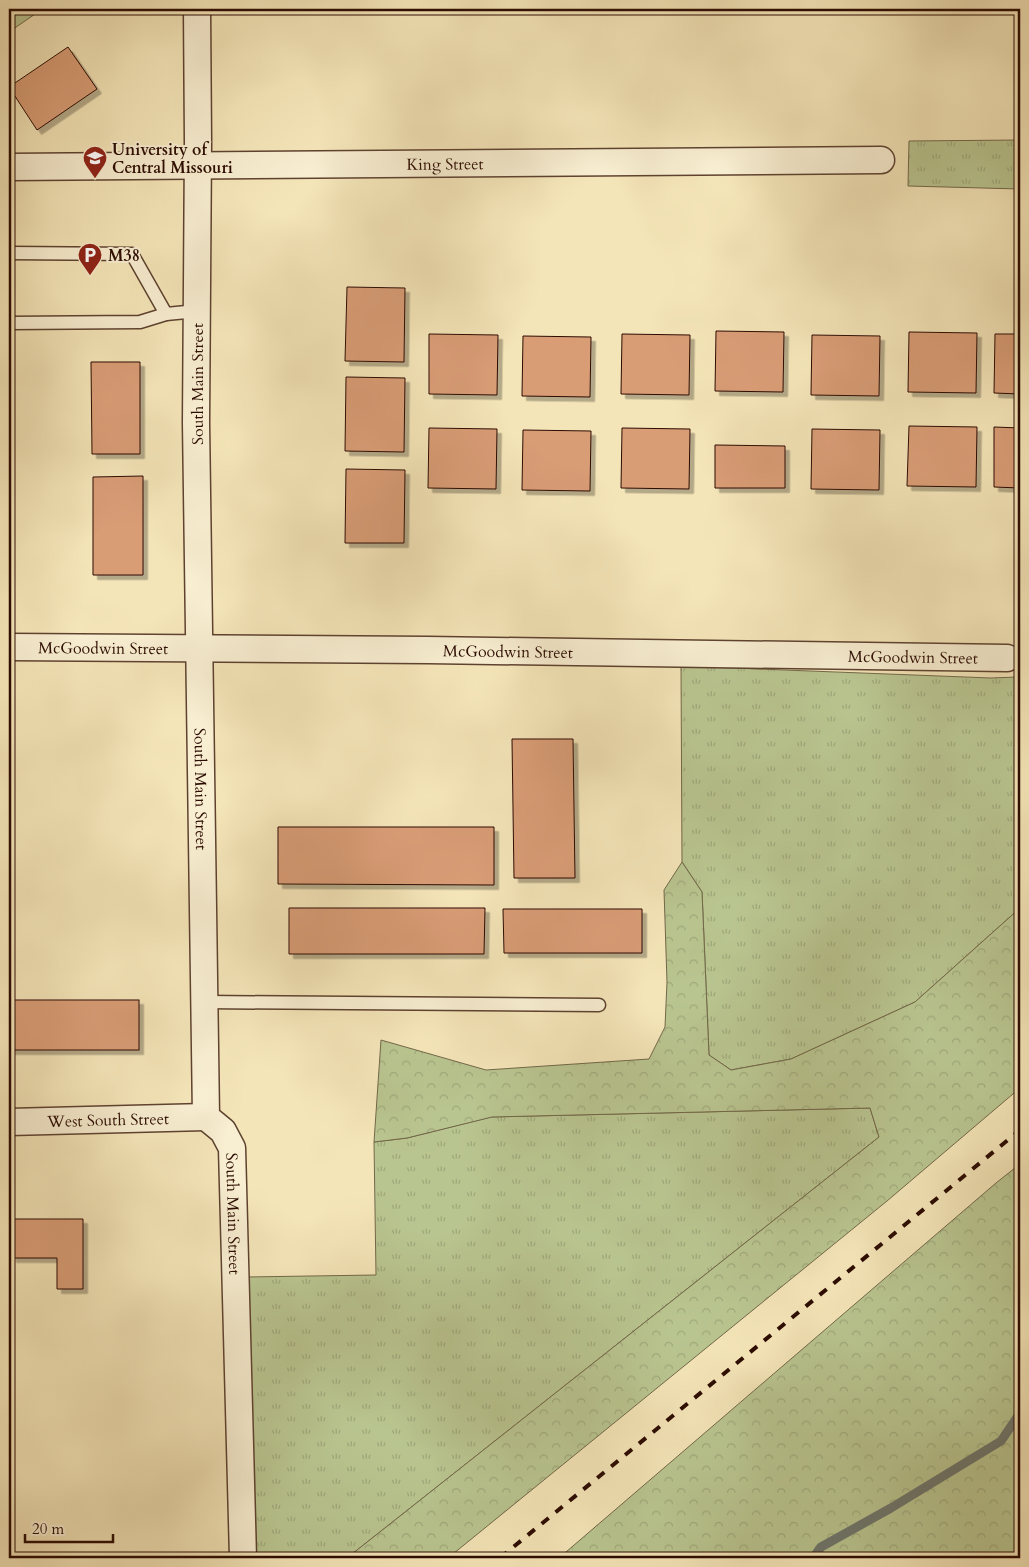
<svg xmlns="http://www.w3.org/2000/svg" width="1029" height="1567" font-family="Cardo,serif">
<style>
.grass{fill:url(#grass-tufts);stroke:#726849}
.forest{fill:url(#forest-crowns);stroke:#726849}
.pitch{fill:#b9c590;stroke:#726849}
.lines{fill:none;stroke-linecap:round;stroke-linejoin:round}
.stream{stroke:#6f776d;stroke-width:9}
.building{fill:#d99d76;stroke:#2c0c02;filter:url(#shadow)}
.service-casing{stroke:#5e4230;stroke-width:15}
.minor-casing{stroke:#5e4230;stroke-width:29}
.service{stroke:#f8eed1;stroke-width:12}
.minor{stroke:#f8eed1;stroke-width:26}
.rail{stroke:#2c0c02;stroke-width:4;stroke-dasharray:9 9;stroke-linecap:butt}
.labels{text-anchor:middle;stroke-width:4;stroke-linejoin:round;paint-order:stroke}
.poi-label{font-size:16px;font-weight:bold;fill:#2c0c02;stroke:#f8eed1;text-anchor:start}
.street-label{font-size:16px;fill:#2c0c02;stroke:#f8eed1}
</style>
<defs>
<pattern id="grass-tufts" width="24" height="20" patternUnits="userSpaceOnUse" patternTransform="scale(1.25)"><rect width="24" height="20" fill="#b9c590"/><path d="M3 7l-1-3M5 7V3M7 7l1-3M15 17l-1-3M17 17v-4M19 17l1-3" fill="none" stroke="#9fa87b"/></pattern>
<pattern id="forest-crowns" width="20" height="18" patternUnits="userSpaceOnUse" patternTransform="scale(1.25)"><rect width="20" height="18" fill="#b9c590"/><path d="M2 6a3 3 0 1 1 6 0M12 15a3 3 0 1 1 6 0" fill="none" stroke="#9fa87b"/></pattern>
<filter id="shadow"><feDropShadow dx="4.5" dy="4.5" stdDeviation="0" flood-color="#0004"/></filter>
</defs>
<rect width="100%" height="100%" fill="#f4e5b8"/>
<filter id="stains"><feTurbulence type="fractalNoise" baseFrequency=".004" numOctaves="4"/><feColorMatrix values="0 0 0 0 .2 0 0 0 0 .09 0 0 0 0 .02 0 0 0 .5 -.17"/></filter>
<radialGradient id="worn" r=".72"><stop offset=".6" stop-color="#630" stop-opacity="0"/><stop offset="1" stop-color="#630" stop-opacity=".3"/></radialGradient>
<g class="grass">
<polygon points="1020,140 1020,189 908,186 909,141"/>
<polygon points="681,666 991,678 1017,677 1020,674 1020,908 915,1002 791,1059 731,1070 709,1055 702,892 682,862"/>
<polygon points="870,1108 879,1137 347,1558 254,1558 246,1277 376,1275 374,1142 407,1138 491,1117"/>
</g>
<g class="forest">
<polygon points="682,862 702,892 709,1055 731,1070 791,1059 915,1002 1020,908 1020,1088 887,1201 448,1558 347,1558 879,1137 870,1108 492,1117 407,1138 374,1142 381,1040 486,1070 649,1059 665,1027 667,982 664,890"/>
<polygon points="1020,1164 1020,1558 559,1558 996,1183"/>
</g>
<polygon class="pitch" points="9,9 39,9 38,12 9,32"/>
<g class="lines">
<polyline class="stream" points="813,1558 821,1547 891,1508 1001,1441 1020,1413"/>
</g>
<g class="building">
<polygon points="68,47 97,89 37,130 9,87"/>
<polygon points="347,287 405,288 404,362 345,361"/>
<polygon points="716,331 784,332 783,392 715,391"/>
<polygon points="909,332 977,333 976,393 908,392"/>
<polygon points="429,334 498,335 497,395 429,394"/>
<polygon points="622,334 690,335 689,395 621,394"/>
<polygon points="995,334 1020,334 1020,394 994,393"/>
<polygon points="812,335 880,336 879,396 811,395"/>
<polygon points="523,336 591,337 590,397 522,396"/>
<polygon points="91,362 140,362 140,454 92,454"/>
<polygon points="346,377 405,378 404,452 345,451"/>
<polygon points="909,426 977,427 976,487 907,486"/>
<polygon points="994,427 1020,428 1020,488 994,487"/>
<polygon points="429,428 497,429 496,489 428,488"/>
<polygon points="622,428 690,429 689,489 621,488"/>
<polygon points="812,429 880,430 879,490 811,489"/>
<polygon points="523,430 591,431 590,491 522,490"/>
<polygon points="715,445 785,446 785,488 715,488"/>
<polygon points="346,469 405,470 404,543 345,543"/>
<polygon points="143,476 143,575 93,575 93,477"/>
<polygon points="512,739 573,739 575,878 514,878"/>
<polygon points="278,827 494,827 494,885 278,884"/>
<polygon points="289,908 485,908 484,954 289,954"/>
<polygon points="503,909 642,909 642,953 504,953"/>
<rect x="9" y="1000" width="130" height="50"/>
<polygon points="12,1219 83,1219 83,1289 57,1289 57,1258 12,1258"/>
</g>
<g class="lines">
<defs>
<g id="service">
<polyline points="9,253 132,254 166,314"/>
<polyline points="9,323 140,322 166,314 197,311"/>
<polyline points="205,1002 599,1005"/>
</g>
<g id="minor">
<path id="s1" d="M197 9 198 144 196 423 206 1117 223 1131 232 1148 243 1558"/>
<path id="s2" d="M9 167 881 160"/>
<path id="s3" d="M9 647 428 650 1007 658"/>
<path id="s4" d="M9 1122 206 1117"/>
</g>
</defs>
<use href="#service" class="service-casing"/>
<use href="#minor" class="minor-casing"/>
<use href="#service" class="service"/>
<use href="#minor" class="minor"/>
<polyline class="rail" points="500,1558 1020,1130"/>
</g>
<defs>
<symbol id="university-pin" viewBox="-11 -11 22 30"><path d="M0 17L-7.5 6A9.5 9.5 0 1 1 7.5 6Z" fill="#8f2418" stroke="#f8eed1"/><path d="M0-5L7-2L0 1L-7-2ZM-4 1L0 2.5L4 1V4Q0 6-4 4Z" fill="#fff"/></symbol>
<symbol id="parking-pin" viewBox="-11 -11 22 30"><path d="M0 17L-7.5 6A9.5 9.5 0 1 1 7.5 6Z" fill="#8f2418" stroke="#f8eed1"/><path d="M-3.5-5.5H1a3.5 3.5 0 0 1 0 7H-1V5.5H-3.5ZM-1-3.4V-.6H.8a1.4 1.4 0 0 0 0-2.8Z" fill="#fff"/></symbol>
</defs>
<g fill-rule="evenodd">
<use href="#university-pin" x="81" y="144" width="28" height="38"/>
<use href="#parking-pin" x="76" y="241" width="28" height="38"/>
</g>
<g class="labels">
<g class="poi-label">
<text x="112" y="155">University of<tspan x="112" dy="18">Central Missouri</tspan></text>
<text x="108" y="261">M38</text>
</g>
<g class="street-label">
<text dy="6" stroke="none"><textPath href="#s2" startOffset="436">King Street</textPath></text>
<text transform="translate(197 384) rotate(-90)" y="6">South Main Street</text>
<text dy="6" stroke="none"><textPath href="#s3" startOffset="94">McGoodwin Street</textPath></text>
<text dy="6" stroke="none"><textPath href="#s3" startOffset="499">McGoodwin Street</textPath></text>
<text dy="6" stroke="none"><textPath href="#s3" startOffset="904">McGoodwin Street</textPath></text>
<text dy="6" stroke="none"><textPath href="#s1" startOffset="780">South Main Street</textPath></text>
<text dy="6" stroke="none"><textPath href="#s4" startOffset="99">West South Street</textPath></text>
<text dy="6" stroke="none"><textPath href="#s1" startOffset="1215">South Main Street</textPath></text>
</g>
</g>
<rect width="1029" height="1567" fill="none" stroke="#f4e5b8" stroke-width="30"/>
<rect x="10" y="10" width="1009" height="1547" fill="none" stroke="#2c0c02" stroke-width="2.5"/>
<rect x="15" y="15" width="999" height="1537" fill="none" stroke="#2c0c02"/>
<path d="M25 1534v8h88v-8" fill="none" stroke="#2c0c02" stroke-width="2.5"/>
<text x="32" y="1534" font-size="15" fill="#2c0c02" stroke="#f8eed1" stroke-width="4" paint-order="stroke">20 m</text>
<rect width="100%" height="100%" filter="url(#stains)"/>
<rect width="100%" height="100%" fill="url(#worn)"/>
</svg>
